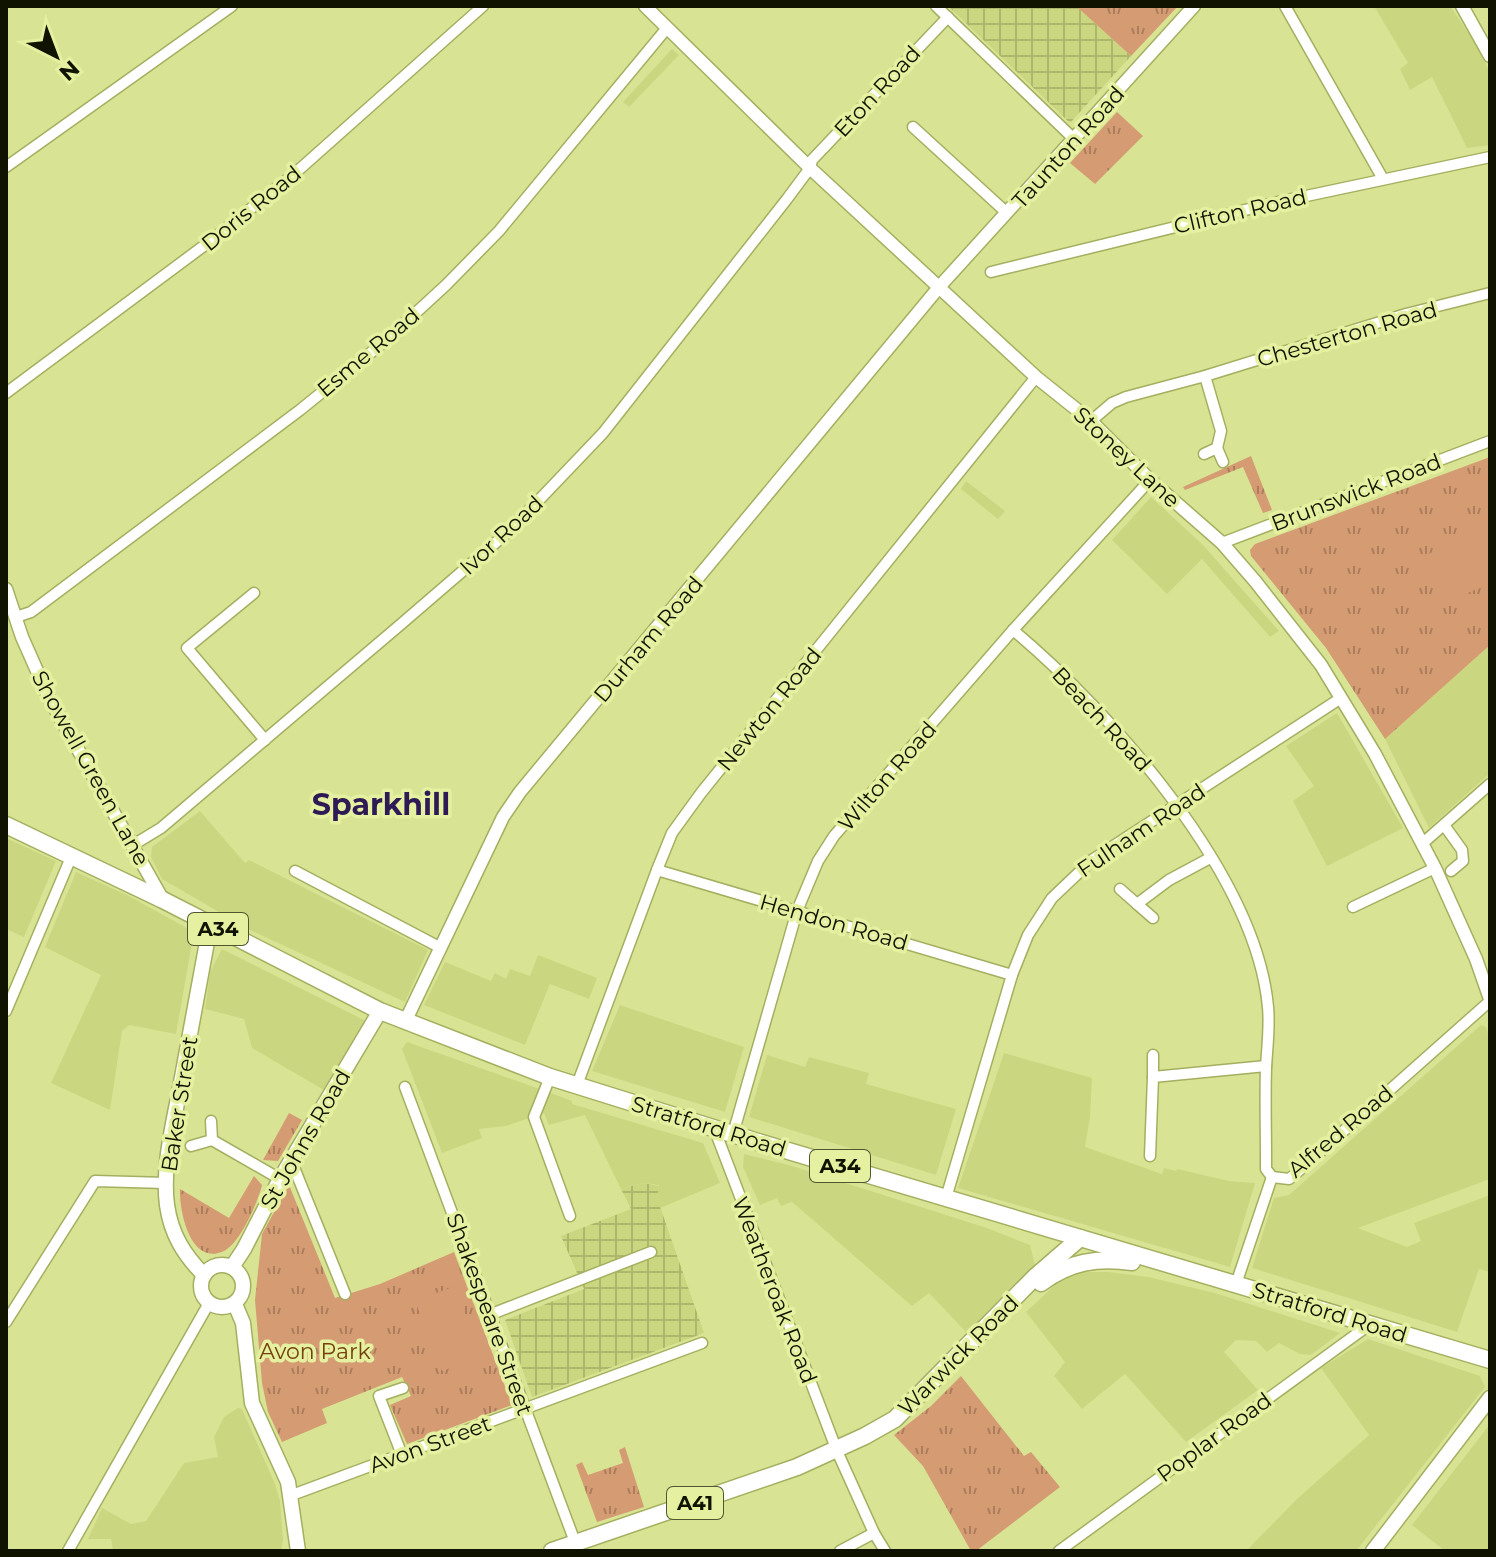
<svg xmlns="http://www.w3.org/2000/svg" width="1496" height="1557" font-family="Montserrat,sans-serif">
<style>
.built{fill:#cbd780}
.industrial{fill:url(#industrial-grid)}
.grass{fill:url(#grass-tufts)}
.garden{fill:#d59b73}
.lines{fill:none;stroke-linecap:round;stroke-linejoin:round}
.minor-casing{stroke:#a4af60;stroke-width:13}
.tertiary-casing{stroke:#a4af60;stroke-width:15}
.secondary-casing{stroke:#a4af60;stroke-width:17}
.trunk-casing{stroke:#a4af60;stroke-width:19}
.minor{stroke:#fff;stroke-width:10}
.tertiary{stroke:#fff;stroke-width:12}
.secondary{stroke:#fff;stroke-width:14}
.trunk{stroke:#fff;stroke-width:16}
.labels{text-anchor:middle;stroke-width:7;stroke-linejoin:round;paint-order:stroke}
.shield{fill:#e5f1a0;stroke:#505630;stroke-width:2}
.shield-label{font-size:20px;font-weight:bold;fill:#101300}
.street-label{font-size:22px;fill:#101300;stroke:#e5f1a0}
.park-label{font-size:22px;fill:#763f10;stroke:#e5f1a0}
.district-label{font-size:30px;font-weight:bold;fill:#2e1a54;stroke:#e5f1a0}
</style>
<defs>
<pattern id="industrial-grid" width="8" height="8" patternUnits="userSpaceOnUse" patternTransform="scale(2)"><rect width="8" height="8" fill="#cbd780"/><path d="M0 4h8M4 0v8" fill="none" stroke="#adb86d"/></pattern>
<pattern id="grass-tufts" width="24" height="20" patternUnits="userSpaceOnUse" patternTransform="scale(2)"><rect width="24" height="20" fill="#d59b73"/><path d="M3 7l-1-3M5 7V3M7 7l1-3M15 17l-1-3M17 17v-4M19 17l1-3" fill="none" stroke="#ab7d5c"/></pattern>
</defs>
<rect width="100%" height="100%" fill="#d8e493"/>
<g class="built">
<polygon points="1374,6 1450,6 1476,44 1490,73 1490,145 1467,148 1432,77 1410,90 1400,69 1408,63"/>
<polygon points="672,49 679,55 629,107 623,102"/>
<polygon points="966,481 1005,511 998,519 961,489"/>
<polygon points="1151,497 1203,545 1279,631 1270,637 1202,559 1167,594 1112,540"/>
<polygon points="1490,645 1490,773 1429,828 1385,739"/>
<polygon points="1337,713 1403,828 1327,866 1293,801 1314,786 1286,746"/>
<polygon points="200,811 245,863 249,860 428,950 405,1002 250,930 162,879 151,857 152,847"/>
<polygon points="6,838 56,861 24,937 6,929"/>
<polygon points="76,872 129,896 194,932 176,1034 129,1025 122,1031 110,1110 51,1083 101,975 45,947"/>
<polygon points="222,949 366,1021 324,1090 252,1048 244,1019 205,1009 210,972"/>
<polygon points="538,955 597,978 589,999 550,984 525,1045 424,1005 445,962 491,981 495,973 506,979 510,969 530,976"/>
<polygon points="620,1005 744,1047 725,1112 592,1071"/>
<polygon points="1481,1025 1486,1027 1490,1040 1490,1179 1358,1228 1407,1247 1421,1241 1414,1223 1490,1195 1490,1272 1479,1269 1457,1332 1252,1268 1274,1198 1289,1195"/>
<polygon points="407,1042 551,1093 572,1101 572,1104 703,1143 720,1183 660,1208 657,1198 659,1185 643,1183 621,1189 585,1115 549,1125 544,1113 506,1126 479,1129 482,1138 442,1153 402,1049"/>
<polygon points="1004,1053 1092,1078 1090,1117 1085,1147 1162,1174 1164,1168 1176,1171 1177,1169 1229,1181 1255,1183 1230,1267 958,1188"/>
<polygon points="767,1055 805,1067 809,1057 869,1073 866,1084 956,1109 936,1175 749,1117"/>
<polygon points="744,1154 789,1165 987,1228 1030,1245 1035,1265 967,1333 929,1293 912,1306 792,1202 781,1206 777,1198 760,1205 743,1167"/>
<polygon points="1077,1272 1109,1272 1148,1277 1215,1293 1340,1333 1311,1355 1300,1354 1279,1343 1267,1352 1256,1341 1236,1340 1224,1352 1258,1390 1186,1442 1125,1374 1082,1409 1054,1376 1065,1362 1026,1312 1057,1283"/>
<polygon points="1368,1339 1480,1376 1485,1387 1356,1551 1246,1551 1298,1498 1369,1435 1321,1368"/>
<polygon points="238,1408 242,1409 275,1484 280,1501 283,1540 281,1551 113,1551 111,1539 88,1539 102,1508 131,1524 146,1521 184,1463 218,1457 214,1437 224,1417"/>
<polygon points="1490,1424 1490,1551 1445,1551 1412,1525"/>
</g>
<g class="industrial">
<polygon points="948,6 1076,6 1131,56 1070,123"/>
<polygon points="643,1183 659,1186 657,1198 704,1333 532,1397 505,1320 584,1289 561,1236 631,1209 621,1189"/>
</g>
<g class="grass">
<polygon points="1076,6 1178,6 1131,56"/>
<polygon points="1117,112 1143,136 1095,184 1070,163"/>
<polygon points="1251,456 1272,510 1263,513 1243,467 1185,490 1183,487"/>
<polygon points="1490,457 1490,645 1385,739 1326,648 1251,556 1250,550 1255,544"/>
<polygon points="289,1113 302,1120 278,1161 263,1160"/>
<path d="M254 1176 262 1185C258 1202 240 1243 224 1251 190 1267 179 1210 180 1189L229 1218Z"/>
<polygon points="289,1185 335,1298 380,1284 454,1252 512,1405 407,1444 390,1405 411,1396 402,1377 322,1409 327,1423 282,1442 268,1412 262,1383 255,1300 262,1234"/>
<polygon points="961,1376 1024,1456 1031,1452 1060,1487 976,1551 971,1551 923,1466 894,1435 931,1406"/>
<polygon points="625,1447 644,1507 597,1522 576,1465 582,1462 588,1475 623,1463 619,1450"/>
</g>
<g class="garden">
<polygon points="1490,528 1490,584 1445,602 1426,555"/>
<polygon points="455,1286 481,1356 442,1371 415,1301"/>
</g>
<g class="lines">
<defs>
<g id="minor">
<polyline points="936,6 1074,139"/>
<polyline points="1285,6 1383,179"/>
<polyline points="913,127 1007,213"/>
<polyline points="6,167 232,6"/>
<polyline points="991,272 1278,202 1490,157"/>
<polyline points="6,393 209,242 293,175 483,6"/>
<polyline points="1091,421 1112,403 1126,397 1205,376 1406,314 1490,293"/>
<polyline points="1217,448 1223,462"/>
<polyline points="1204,454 1217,448 1221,431 1205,376"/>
<polyline points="1222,543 1490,441"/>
<polyline points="254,593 187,648 265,740"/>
<polyline points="16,617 31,612 300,410 384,342 446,285 499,231 667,28"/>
<path d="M1013 630C1111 712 1256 875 1268 1007 1270 1027 1267 1048 1266 1068 1265 1099 1266 1129 1266 1160V1169L1272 1177"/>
<polyline points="1444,825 1462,850 1463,861 1451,871"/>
<polyline points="1423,843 1490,784"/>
<polyline points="133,845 161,828 400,625 501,538 540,499 603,433 787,199 810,168 812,160 948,17"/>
<polyline points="657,870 1012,975"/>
<polyline points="295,871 441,948"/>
<polyline points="1120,889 1137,904"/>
<polyline points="1353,907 1435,868"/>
<polyline points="1153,918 1137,904 1169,880 1210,858"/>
<polyline points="6,1011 72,855"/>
<polyline points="550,1077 534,1117 570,1216"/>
<polyline points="1153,1077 1153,1055"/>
<polyline points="577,1085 657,870 672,833 701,793 1036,377"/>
<polyline points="405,1087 575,1542"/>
<polyline points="714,1128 837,1451 874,1533 885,1551"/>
<polyline points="733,1134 797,911 818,861 834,836 1013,630 1150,480"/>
<polyline points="212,1140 280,1179"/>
<polyline points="191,1146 212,1140 211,1121"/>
<polyline points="1150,1156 1153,1077 1266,1066"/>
<polyline points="291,1160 345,1294"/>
<polyline points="1272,1177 1289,1179 1294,1175 1490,1001"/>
<polyline points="946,1198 1012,975 1028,935 1052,898 1092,860 1341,698"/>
<polyline points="1236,1284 1272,1177"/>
<polyline points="489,1315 651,1252"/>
<polyline points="6,1322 95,1181 166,1183"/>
<polyline points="402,1455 379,1396 403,1388"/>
<polyline points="292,1495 702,1343"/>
<polyline points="68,1551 209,1303"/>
<polyline points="840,1551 874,1533"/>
<polyline points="1059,1551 1369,1325"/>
</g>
<g id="tertiary">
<polyline points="645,6 810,168 1036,377 1091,421 1150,480 1222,543 1255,581 1321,665 1375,754 1435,868 1476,959 1490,999"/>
<polyline points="1462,6 1490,56"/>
<polyline points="6,589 22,637 49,698 163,900"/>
<polyline points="405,1022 503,817 520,792 940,286 1194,6"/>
</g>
<g id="secondary">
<circle cx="222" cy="1286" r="21"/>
<polyline points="232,1267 244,1249 280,1179 380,1011"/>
<path d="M204 1275C184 1255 171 1234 167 1205 162 1168 173 1125 180 1088 189 1039 198 991 207 942V923"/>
<polyline points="235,1304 243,1323 252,1403 288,1482 298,1551"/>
<polyline points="1373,1551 1490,1398"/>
</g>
<g id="trunk">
<polyline points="6,825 163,900 380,1011 550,1077 758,1142 1490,1360"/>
<path d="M1041 1283C1069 1262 1097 1257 1132 1262"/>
<polyline points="552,1551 797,1467 865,1436 895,1419 1035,1277 1080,1238"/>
</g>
</defs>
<use href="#minor" class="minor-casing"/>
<use href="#tertiary" class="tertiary-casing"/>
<use href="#secondary" class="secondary-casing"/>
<use href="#trunk" class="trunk-casing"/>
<use href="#minor" class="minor"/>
<use href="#tertiary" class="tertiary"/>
<use href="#secondary" class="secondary"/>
<use href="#trunk" class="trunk"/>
</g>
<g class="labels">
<g class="shield">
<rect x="188" y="913" width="60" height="32" rx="6"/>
<rect x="810" y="1150" width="60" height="32" rx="6"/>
<rect x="667" y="1487" width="56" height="32" rx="6"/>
</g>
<g class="shield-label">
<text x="218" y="936">A34</text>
<text x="840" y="1173">A34</text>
<text x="695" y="1510">A41</text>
</g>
<g class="street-label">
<text transform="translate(877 91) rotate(-47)" y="8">Eton Road</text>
<text transform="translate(1068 147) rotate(-48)" y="8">Taunton Road</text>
<text transform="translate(251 208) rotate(-39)" y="8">Doris Road</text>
<text transform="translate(1240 211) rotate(-13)" y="8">Clifton Road</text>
<text transform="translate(1347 334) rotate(-16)" y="8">Chesterton Road</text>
<text transform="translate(368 352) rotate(-40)" y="8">Esme Road</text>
<text transform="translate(1127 457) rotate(43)" y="8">Stoney Lane</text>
<text transform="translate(1356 492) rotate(-21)" y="8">Brunswick Road</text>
<text transform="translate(501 535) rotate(-43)" y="8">Ivor Road</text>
<text transform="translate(648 639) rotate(-50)" y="8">Durham Road</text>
<text transform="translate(769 709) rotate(-51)" y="8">Newton Road</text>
<text transform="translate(1102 719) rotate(47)" y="8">Beach Road</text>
<text transform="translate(91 768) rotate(61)" y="8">Showell Green Lane</text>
<text transform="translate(887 776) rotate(-49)" y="8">Wilton Road</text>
<text transform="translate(1141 830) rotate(-34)" y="8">Fulham Road</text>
<text transform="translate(834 922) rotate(16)" y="8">Hendon Road</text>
<text transform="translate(179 1104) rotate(-81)" y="8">Baker Street</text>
<text transform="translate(709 1126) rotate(17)" y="8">Stratford Road</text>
<text transform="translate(1340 1131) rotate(-40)" y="8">Alfred Road</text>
<text transform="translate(305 1139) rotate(-60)" y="8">St Johns Road</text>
<text transform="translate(775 1290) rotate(69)" y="8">Weatheroak Road</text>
<text transform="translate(1330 1312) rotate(17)" y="8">Stratford Road</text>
<text transform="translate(490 1314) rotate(70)" y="8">Shakespeare Street</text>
<text transform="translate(958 1355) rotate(-45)" y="8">Warwick Road</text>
<text transform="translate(1214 1437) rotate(-36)" y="8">Poplar Road</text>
<text transform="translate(430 1444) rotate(-20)" y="8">Avon Street</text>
</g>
<g class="park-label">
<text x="315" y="1359">Avon Park</text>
</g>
<g class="district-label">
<text x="381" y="815">Sparkhill</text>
</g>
</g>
<rect width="1496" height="1557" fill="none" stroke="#101300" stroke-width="16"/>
<g transform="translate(56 56) rotate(138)" stroke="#e5f1a0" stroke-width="6" paint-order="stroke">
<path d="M0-6L14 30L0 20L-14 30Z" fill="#101300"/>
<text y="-12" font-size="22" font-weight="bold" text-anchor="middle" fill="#101300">N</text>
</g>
</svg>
